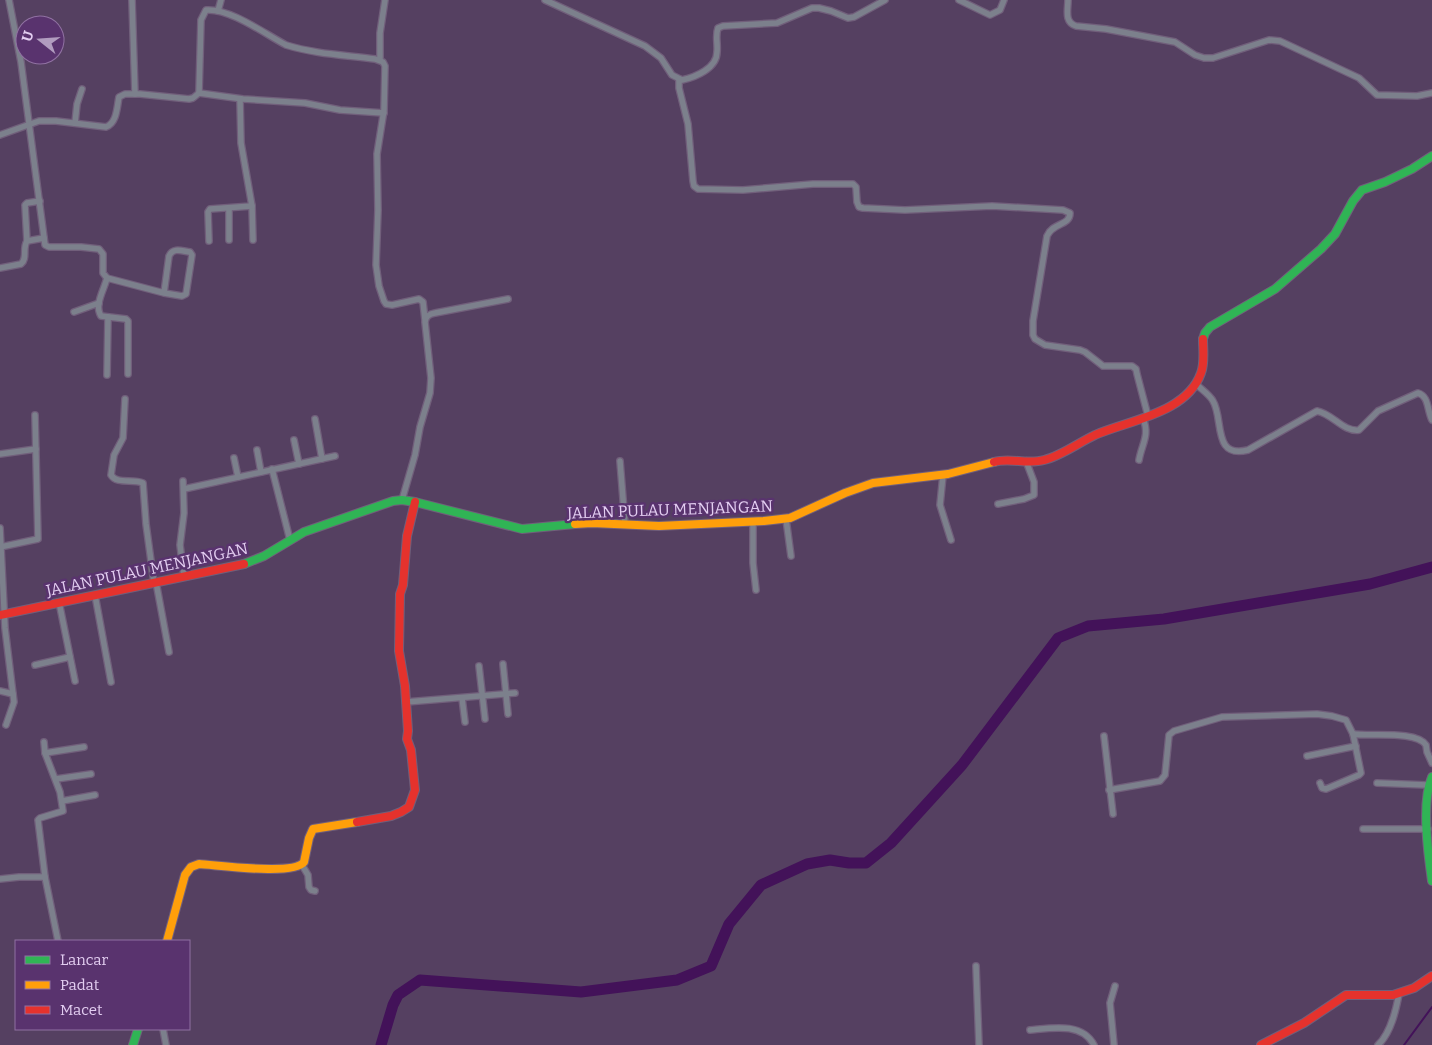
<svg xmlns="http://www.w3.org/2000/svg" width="1432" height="1045" font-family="Bitter,serif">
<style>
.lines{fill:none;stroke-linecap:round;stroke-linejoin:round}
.stream{stroke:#431259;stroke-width:2}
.river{stroke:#431259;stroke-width:11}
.street-casing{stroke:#715f7b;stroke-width:8}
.fast-casing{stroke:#715f7b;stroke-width:10}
.slow-casing{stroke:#715f7b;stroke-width:10}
.jam-casing{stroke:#715f7b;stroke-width:10}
.street{stroke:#7c808c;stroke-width:5.5}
.fast{stroke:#30b455;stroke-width:8}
.slow{stroke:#ff9f0a;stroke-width:8}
.jam{stroke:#e5322d;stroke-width:8}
.labels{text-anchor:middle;stroke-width:5;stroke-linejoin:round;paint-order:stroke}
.street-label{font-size:16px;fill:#e3cef1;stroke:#59336e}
</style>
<rect width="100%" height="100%" fill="#554061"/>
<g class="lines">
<polyline class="stream" points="1404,1045 1432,1007"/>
<polyline class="river" points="381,1045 393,1005 398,995 420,980 581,992 677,980 711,966 729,924 761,885 807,864 830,860 849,863 866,863 891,843 962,765 1058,638 1088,626 1164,619 1370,584 1432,567"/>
<defs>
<g id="street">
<path d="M9 0 21 62 45 245 49 247H81L99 249 103 254V273L107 278 164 293 169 256C173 247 182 251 190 252L192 255 186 294 182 296 164 293"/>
<polyline points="132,0 135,94"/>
<path d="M545 0 645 46 661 58 672 75 682 80C696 77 717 68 717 52 718 43 715 36 718 28L723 26 777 23 812 8H819L831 11 848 18 854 17 885 0"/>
<polyline points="959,0 990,15 1000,10 1004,0"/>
<path d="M1068 0C1068 10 1064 22 1076 26L1106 29 1175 42 1195 55 1204 58H1213L1269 40 1280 41 1359 78 1377 95 1417 96 1432 93"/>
<polyline points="218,11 221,0"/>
<polyline points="380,60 380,33 385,0"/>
<path d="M679 79V88L688 124 693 181 694 186 698 189 743 190 813 184H853L856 187 857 202 859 207 863 208 905 210 992 206 1063 210 1070 213C1070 226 1053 222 1047 236L1033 321V335L1035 339 1045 345 1080 350 1085 352 1103 366H1132L1136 369 1137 374 1148 416"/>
<path d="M199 93 201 20 206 10C230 8 265 34 286 45 315 54 345 55 375 59L383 62 385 66 384 110 377 154 378 210 376 265 379 286 384 301 386 304 392 305 419 299 423 302 425 320"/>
<polyline points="75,123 77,104 82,89"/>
<path d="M0 135 39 121H56L106 127C117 123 117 107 119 97L125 94H140L189 99 193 98 199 93 243 99 305 103 340 110 384 113"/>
<polyline points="252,206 253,240"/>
<polyline points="229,208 229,240"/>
<polyline points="27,241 25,205 27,203 40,201"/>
<polyline points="209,241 208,212 210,209 252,206 241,143 240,99"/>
<path d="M0 268 21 264C28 258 22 249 27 241L44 238"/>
<path d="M107 278C104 290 94 305 101 316L126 319 128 321V374"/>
<polyline points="74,312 99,303"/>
<polyline points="107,375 108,317"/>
<path d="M1196 384C1201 389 1210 395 1213 401 1224 419 1212 459 1248 450L1317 411C1333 414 1343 432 1359 430L1378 411 1418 393C1429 396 1427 410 1432 420"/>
<path d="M125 399 123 438 114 455 111 475C117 485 133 478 143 483L146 524 154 583"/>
<polyline points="315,419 322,459"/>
<polyline points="294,440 299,464"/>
<polyline points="257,450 261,472"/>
<polyline points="0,454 36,449"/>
<polyline points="234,458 238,477"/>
<path d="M1139 460C1142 443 1150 436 1143 418"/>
<polyline points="620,461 625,524"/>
<polyline points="272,469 290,540"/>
<polyline points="943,475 940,505 951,540"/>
<polyline points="183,481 184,513 180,545 184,576"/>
<polyline points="184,489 335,456"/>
<path d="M402 500 415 455 420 427 430 393 431 378 425 322C426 316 429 314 435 313L508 299"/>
<polyline points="998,504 1024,499 1034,495 1034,482 1026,461"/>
<polyline points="786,519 791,556"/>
<polyline points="753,521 753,563 756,590"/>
<polyline points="0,528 5,628 13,694"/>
<polyline points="0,547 38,539 35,415"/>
<polyline points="156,582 169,652"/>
<polyline points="95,595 111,682"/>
<polyline points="59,602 75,681"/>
<polyline points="503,664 508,714"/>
<polyline points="35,665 70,657"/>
<polyline points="479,666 485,719"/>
<polyline points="0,691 13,694 14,702 6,725"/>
<polyline points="462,698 465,722"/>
<polyline points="406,702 515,693"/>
<path d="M1353 734C1370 737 1416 730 1426 745L1427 752 1432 763"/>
<polyline points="1104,736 1113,814"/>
<polyline points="44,742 45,753 60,792 63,811 40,818 38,820 45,877 58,941"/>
<polyline points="45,753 84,747"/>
<polyline points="1307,756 1356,746"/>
<polyline points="56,779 91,774"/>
<polyline points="1377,783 1427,785"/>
<polyline points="1109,790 1160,781 1165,775 1169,735 1174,731 1222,717 1317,714 1332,716 1346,720 1353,734 1361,773 1359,775 1326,789 1322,788 1320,783"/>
<polyline points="62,801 95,795"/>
<polyline points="1363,829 1428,829"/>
<polyline points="302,865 308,875 309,887 311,890 315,891"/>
<polyline points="0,879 19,877 45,877"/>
<polyline points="976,966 979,1045"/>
<polyline points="163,1029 166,1045"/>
<path d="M1030 1030C1052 1028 1082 1022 1094 1045"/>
<polyline points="1114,1045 1110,1003 1115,986"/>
<path d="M1378 1045C1391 1033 1396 1010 1399 994"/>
</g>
<g id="fast">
<polyline points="1203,339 1205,333 1210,327 1275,289 1321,249 1335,234 1353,201 1362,190 1385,182 1412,169 1432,156"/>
<polyline points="244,564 264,556 304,532 393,501 402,500 415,502 522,529 575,524"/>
<path d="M1432 777C1421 802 1428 853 1432 881"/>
<polyline points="133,1045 138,1029"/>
</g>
<g id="slow">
<polyline points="575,524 592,523 659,526 764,521 790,518 845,493 873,483 948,474 994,462"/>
<path d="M167 941 185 875 191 867 199 864C218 865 294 876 304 862L309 838 313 829 357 822"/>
</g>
<g id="jam">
<path d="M994 462C1010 457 1027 465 1044 460 1061 456 1078 443 1095 435 1130 420 1187 413 1201 373 1205 363 1203 350 1203 339"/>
<polyline points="0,615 244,564"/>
<polyline points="357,822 391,816 401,812 409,807 415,790 411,750 407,739 408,731 405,686 399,651 400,594 403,585 407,536 415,502"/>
<polyline points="1261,1045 1304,1023 1346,995 1393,995 1414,988 1432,976"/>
</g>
</defs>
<use href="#street" class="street-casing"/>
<use href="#fast" class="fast-casing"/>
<use href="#slow" class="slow-casing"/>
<use href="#jam" class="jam-casing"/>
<use href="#street" class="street"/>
<use href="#fast" class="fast"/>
<use href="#slow" class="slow"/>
<use href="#jam" class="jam"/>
</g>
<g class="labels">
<g class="street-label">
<text transform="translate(670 509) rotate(-2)" y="6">JALAN PULAU MENJANGAN</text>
<text transform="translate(147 569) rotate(-12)" y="6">JALAN PULAU MENJANGAN</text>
</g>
</g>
<rect x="15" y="940" width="175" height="90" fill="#59336e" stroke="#9071a2"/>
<rect x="25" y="956" width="25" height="8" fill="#30b455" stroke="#9071a2"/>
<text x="60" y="965" font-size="15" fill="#e3cef1">Lancar</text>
<rect x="25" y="981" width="25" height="8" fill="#ff9f0a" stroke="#9071a2"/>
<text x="60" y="990" font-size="15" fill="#e3cef1">Padat</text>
<rect x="25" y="1006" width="25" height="8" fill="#e5322d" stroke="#9071a2"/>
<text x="60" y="1015" font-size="15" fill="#e3cef1">Macet</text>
<g transform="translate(40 40) rotate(287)"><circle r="24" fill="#59336e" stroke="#9071a2"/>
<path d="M0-4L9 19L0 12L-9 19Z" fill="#b19cbf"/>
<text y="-8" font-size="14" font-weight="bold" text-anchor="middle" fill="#e3cef1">U</text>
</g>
</svg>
